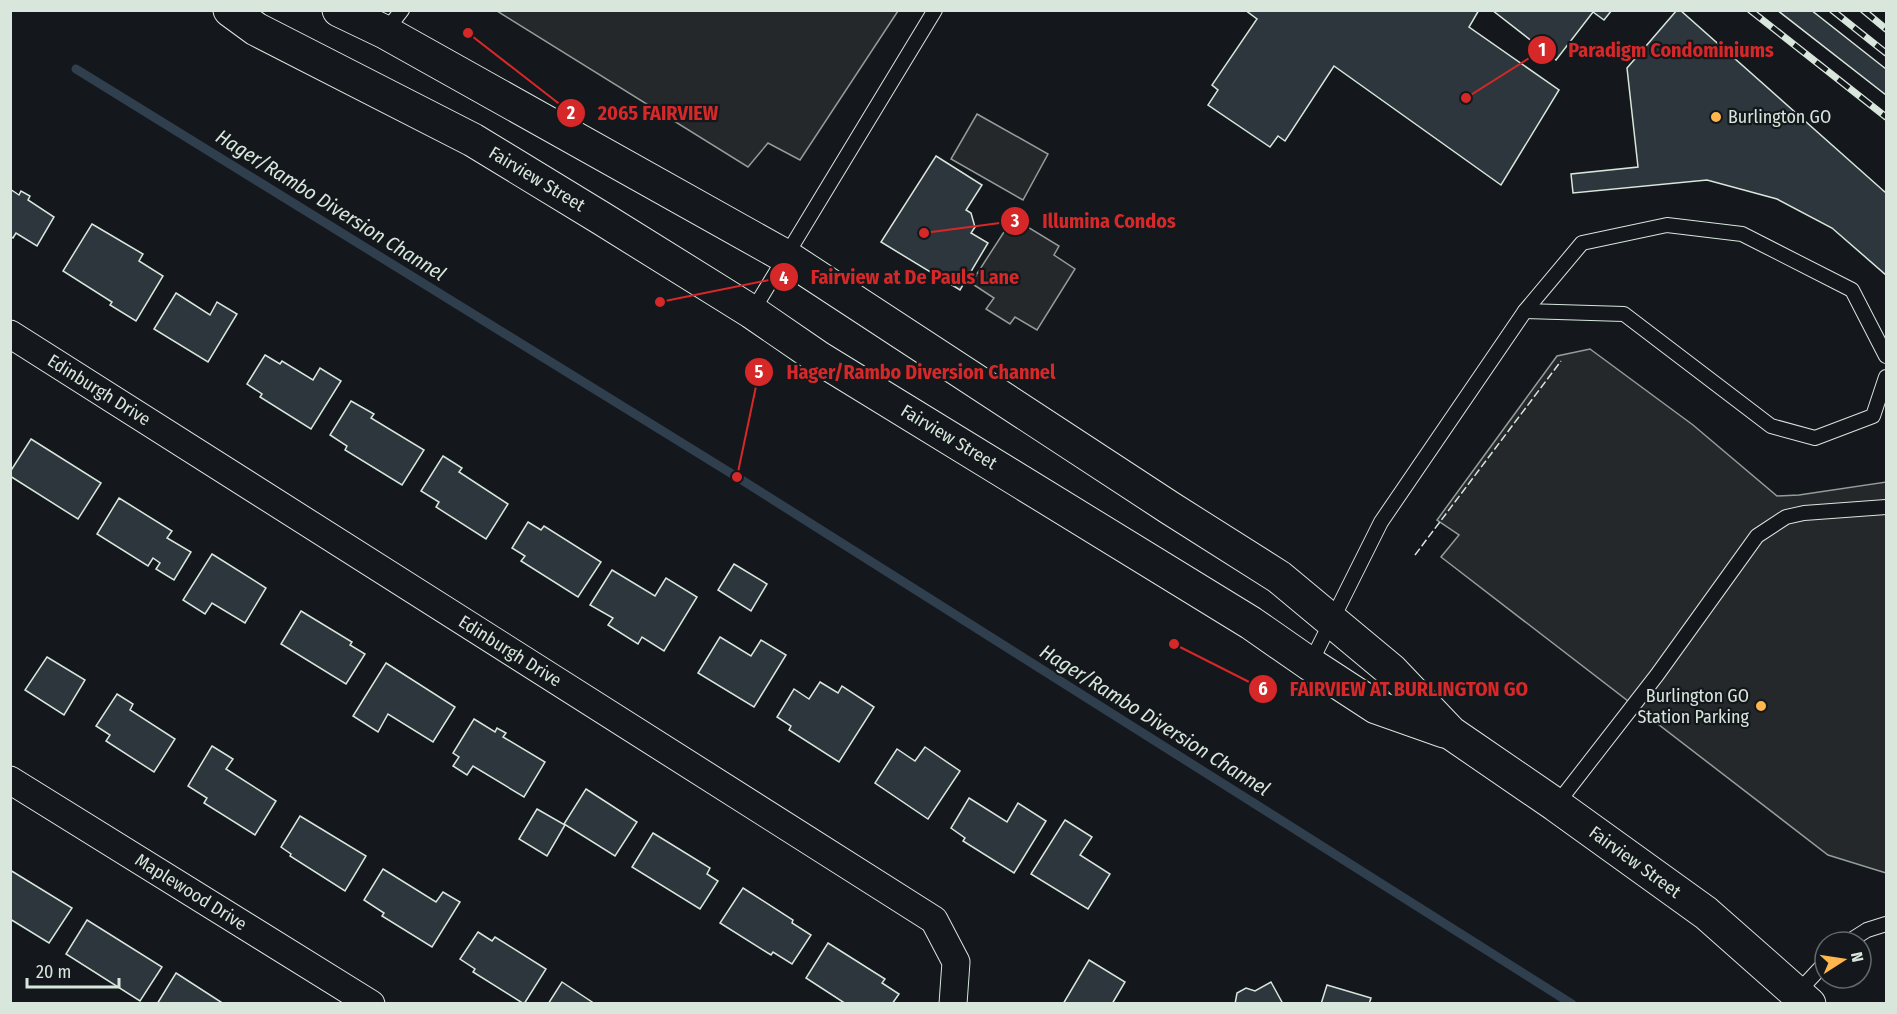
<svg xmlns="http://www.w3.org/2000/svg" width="1897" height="1014" font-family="'Fira Sans Condensed',sans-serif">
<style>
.parking{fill:#24282b;stroke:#939e99;stroke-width:1.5}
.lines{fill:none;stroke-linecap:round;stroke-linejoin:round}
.stream{stroke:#2f3f4d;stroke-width:9}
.building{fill:#2c363c;stroke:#d8e6dc;stroke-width:1.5}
.service-casing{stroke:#d8e6dc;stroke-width:16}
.minor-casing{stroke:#d8e6dc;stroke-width:29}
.secondary-casing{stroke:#d8e6dc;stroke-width:35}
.service{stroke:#14181c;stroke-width:14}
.minor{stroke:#14181c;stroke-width:27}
.secondary{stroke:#14181c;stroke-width:33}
.rail-casing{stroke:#d8e6dc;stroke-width:7}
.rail{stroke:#14181c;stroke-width:4.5;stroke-dasharray:14;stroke-linecap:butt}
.fence{stroke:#d8e6dc;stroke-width:1.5;stroke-dasharray:8 3;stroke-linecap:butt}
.poi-dot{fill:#ffb74d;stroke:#14181c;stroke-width:2}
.labels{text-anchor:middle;stroke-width:4.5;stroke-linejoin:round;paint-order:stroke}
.poi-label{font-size:18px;fill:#d8e6dc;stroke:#14181c;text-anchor:start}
.street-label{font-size:18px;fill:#d8e6dc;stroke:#14181c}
.water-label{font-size:20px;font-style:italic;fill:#d8e6dc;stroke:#14181c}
.leader{fill:none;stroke:#d62828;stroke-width:2}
.callout-dot{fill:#d62828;stroke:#14181c;stroke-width:2}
.mark-label{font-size:18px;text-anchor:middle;font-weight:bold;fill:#fff}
.callout-label{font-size:20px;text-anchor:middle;font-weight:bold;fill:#d62828;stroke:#14181c;stroke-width:4.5;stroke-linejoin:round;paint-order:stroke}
</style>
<rect width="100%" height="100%" fill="#14181c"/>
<g class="parking">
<polygon points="497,11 898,11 800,160 768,143 748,167"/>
<polygon points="977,114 1048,154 1023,200 951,159"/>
<polygon points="1013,218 1059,246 1054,255 1075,269 1037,330 1015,317 1010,324 986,309 994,298 971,283"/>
<polygon points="1590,349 1693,425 1777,496 1799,495 1886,482 1886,873 1828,855 1441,557 1459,535 1437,520 1557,356"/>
</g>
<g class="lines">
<polyline class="stream" points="76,69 737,477 1572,1004"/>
</g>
<g class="building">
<polygon points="1245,10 1479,10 1469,27 1559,90 1501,185 1334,66 1285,141 1278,136 1270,147 1208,105 1218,90 1212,85 1257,19"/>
<polygon points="1492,10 1612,10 1604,20 1593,12 1556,60"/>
<polygon points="1677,10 1680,10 1886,193 1886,275 1832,228 1777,199 1707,180 1573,193 1571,174 1638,167 1627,68"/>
<polygon points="1777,10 1811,10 1886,69 1886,95"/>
<polygon points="936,156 982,185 966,210 971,213 975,227 971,233 988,243 960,290 881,242"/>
<polygon points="10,189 19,195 21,191 30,196 28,200 54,217 37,246 16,233 13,238 10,236"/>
<polygon points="92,224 143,254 139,261 163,276 136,321 110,305 112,302 63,271"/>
<polygon points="176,293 210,315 217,302 237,314 208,362 154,329"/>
<polygon points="265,355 280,364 282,361 313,380 320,368 341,381 311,429 260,397 262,394 247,384"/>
<polygon points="351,401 374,414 371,418 424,450 402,485 345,450 347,446 330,435"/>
<polygon points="31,439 101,483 78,519 10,476 10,472"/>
<polygon points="443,456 462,468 459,472 508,504 486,539 436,507 439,502 421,491"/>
<polygon points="119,498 172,531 167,538 191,552 174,580 156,569 160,563 153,558 148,566 97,534"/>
<polygon points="528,522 541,530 544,526 601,562 578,597 521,561 525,556 512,548"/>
<polygon points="212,554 266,588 245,623 212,603 205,614 183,600"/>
<polygon points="734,564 767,584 751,611 718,590"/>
<polygon points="612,570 655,596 666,578 697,597 664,651 642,637 638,644 608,625 613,618 590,605"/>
<polygon points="301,611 352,642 350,645 365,654 346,684 281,644"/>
<polygon points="720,637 751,656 761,640 786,655 754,707 698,673"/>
<polygon points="47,657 85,680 64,715 25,690"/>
<polygon points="386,663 455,707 433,742 388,714 378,732 353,716"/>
<polygon points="820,682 838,693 842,686 874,707 839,762 789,730 791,726 777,717 794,689 809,699"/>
<polygon points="117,694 133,704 130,710 175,739 154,772 106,741 110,735 96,726"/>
<polygon points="474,719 495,732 497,728 506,733 503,737 545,762 524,797 473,766 467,775 453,766 459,757 453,753"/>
<polygon points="212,746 233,759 226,769 276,801 255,835 204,803 207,798 188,786"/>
<polygon points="925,747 960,771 928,819 875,783 897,749 915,761"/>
<polygon points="586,789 637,822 615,856 564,824"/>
<polygon points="969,798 1007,822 1018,803 1046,821 1014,873 963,841 965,838 951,828"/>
<polygon points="537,809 565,825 547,856 519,839"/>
<polygon points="300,816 366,856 345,891 290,856 291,854 281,847"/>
<polygon points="1065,820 1092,837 1080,855 1110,874 1088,909 1031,874"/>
<polygon points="653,833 710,868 707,874 718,881 700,909 632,867"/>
<polygon points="383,869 436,902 443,892 460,902 432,947 382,916 384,913 364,900"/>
<polygon points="10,870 72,908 49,943 10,919"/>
<polygon points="743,888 793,920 792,923 811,935 792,964 773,952 771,955 720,923"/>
<polygon points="87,920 162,967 140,1001 66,954"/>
<polygon points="478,932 492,941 495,937 546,969 524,1004 473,972 475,969 460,959"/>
<polygon points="828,943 885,979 882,983 899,994 892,1004 846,1004 806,978"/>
<polygon points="1089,960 1125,982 1112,1004 1063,1004"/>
<polygon points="176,973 224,1004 157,1004"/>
<polygon points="562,982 595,1004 548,1004"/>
<polygon points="1271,982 1283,1004 1235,1004 1237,993 1246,988 1255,991"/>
<polygon points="1327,985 1371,998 1369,1004 1321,1004"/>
</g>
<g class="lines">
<defs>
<g id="service">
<polyline points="385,32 402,10"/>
<polyline points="1525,311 1624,314 1771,426 1815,438 1873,416 1886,377"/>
<polyline points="752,312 935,10"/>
<polyline points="1310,664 1381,522 1525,311 1582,243 1667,225 1742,234 1852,290 1886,356"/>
<polyline points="1556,805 1657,675 1757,536 1786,517 1804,513 1886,507"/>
<polyline points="1848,942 1867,930 1886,924"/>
<polyline points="1798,992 1825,963"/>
</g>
<g id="minor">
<polyline points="10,334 934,920 956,962 953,1004"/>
<polyline points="10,780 371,1004"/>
</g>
<g id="secondary">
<polyline points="230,10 256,29 473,140 601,218 752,312 819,358 1251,623 1310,664 1376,707 1444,731"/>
<polyline points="339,10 385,32 785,256 1170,508 1279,577 1392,671 1451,733 1556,805 1706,913 1809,1004"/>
</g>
</defs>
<use href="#service" class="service-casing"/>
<use href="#minor" class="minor-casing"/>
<use href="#secondary" class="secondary-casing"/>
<use href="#service" class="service"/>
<use href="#minor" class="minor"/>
<use href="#secondary" class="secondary"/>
<defs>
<g id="rail">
<polyline points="1750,10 1886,117"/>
<polyline points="1832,10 1886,53"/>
<polyline points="1863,10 1886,29"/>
</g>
</defs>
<use href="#rail" class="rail-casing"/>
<use href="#rail" class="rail"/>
<polyline class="fence" points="1415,555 1561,361"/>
</g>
<g class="poi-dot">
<circle cx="1716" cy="117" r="6"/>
<circle cx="1761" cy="706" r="6"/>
</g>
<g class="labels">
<g class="poi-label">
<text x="1728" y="123">Burlington GO</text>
<text x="1749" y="702" text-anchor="end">Burlington GO<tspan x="1749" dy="21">Station Parking</tspan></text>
</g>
<g class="street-label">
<text transform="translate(537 179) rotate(31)" y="6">Fairview Street</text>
<text transform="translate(99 390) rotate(32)" y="6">Edinburgh Drive</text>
<text transform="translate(949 437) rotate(31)" y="6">Fairview Street</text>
<text transform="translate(510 651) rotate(32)" y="6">Edinburgh Drive</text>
<text transform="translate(1635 862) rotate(36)" y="6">Fairview Street</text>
<text transform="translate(191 892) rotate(32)" y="6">Maplewood Drive</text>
</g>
<g class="water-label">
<text transform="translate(331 205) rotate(32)" y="7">Hager/Rambo Diversion Channel</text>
<text transform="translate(1155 720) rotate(32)" y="7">Hager/Rambo Diversion Channel</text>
</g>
</g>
<path class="leader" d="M1466 98L1542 50M468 33L571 113M924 233L1015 221M660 302L784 277M737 477L759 372M1174 644L1263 689"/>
<g class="callout-dot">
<circle cx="1466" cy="98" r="6"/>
<circle cx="468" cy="33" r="6"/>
<circle cx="924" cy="233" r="6"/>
<circle cx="660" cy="302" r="6"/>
<circle cx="737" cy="477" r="6"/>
<circle cx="1174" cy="644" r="6"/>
<circle cx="1542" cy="50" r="15"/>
<circle cx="571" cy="113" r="15"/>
<circle cx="1015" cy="221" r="15"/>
<circle cx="784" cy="277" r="15"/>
<circle cx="759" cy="372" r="15"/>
<circle cx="1263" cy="689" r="15"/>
</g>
<g class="mark-label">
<text x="1542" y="56">1</text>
<text x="571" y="119">2</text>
<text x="1015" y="227">3</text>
<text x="784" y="284">4</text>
<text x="759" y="378">5</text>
<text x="1263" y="695">6</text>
</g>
<g class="callout-label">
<text x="1671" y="57">Paradigm Condominiums</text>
<text x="658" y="120">2065 FAIRVIEW</text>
<text x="1109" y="228">Illumina Condos</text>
<text x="915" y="284">Fairview at De Pauls Lane</text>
<text x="921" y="379">Hager/Rambo Diversion Channel</text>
<text x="1409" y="696">FAIRVIEW AT BURLINGTON GO</text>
</g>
<rect width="1897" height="1014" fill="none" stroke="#d8e6dc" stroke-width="24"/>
<g transform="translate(1843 960) rotate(78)"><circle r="28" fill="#14181c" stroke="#626a69" stroke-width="1.5"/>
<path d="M0-4.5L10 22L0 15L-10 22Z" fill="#ffb74d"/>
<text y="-9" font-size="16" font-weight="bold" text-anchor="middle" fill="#d8e6dc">N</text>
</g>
<path d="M27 978v9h92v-9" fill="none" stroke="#d8e6dc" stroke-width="3"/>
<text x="36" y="978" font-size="18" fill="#d8e6dc" stroke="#14181c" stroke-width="4.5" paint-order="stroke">20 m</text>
</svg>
